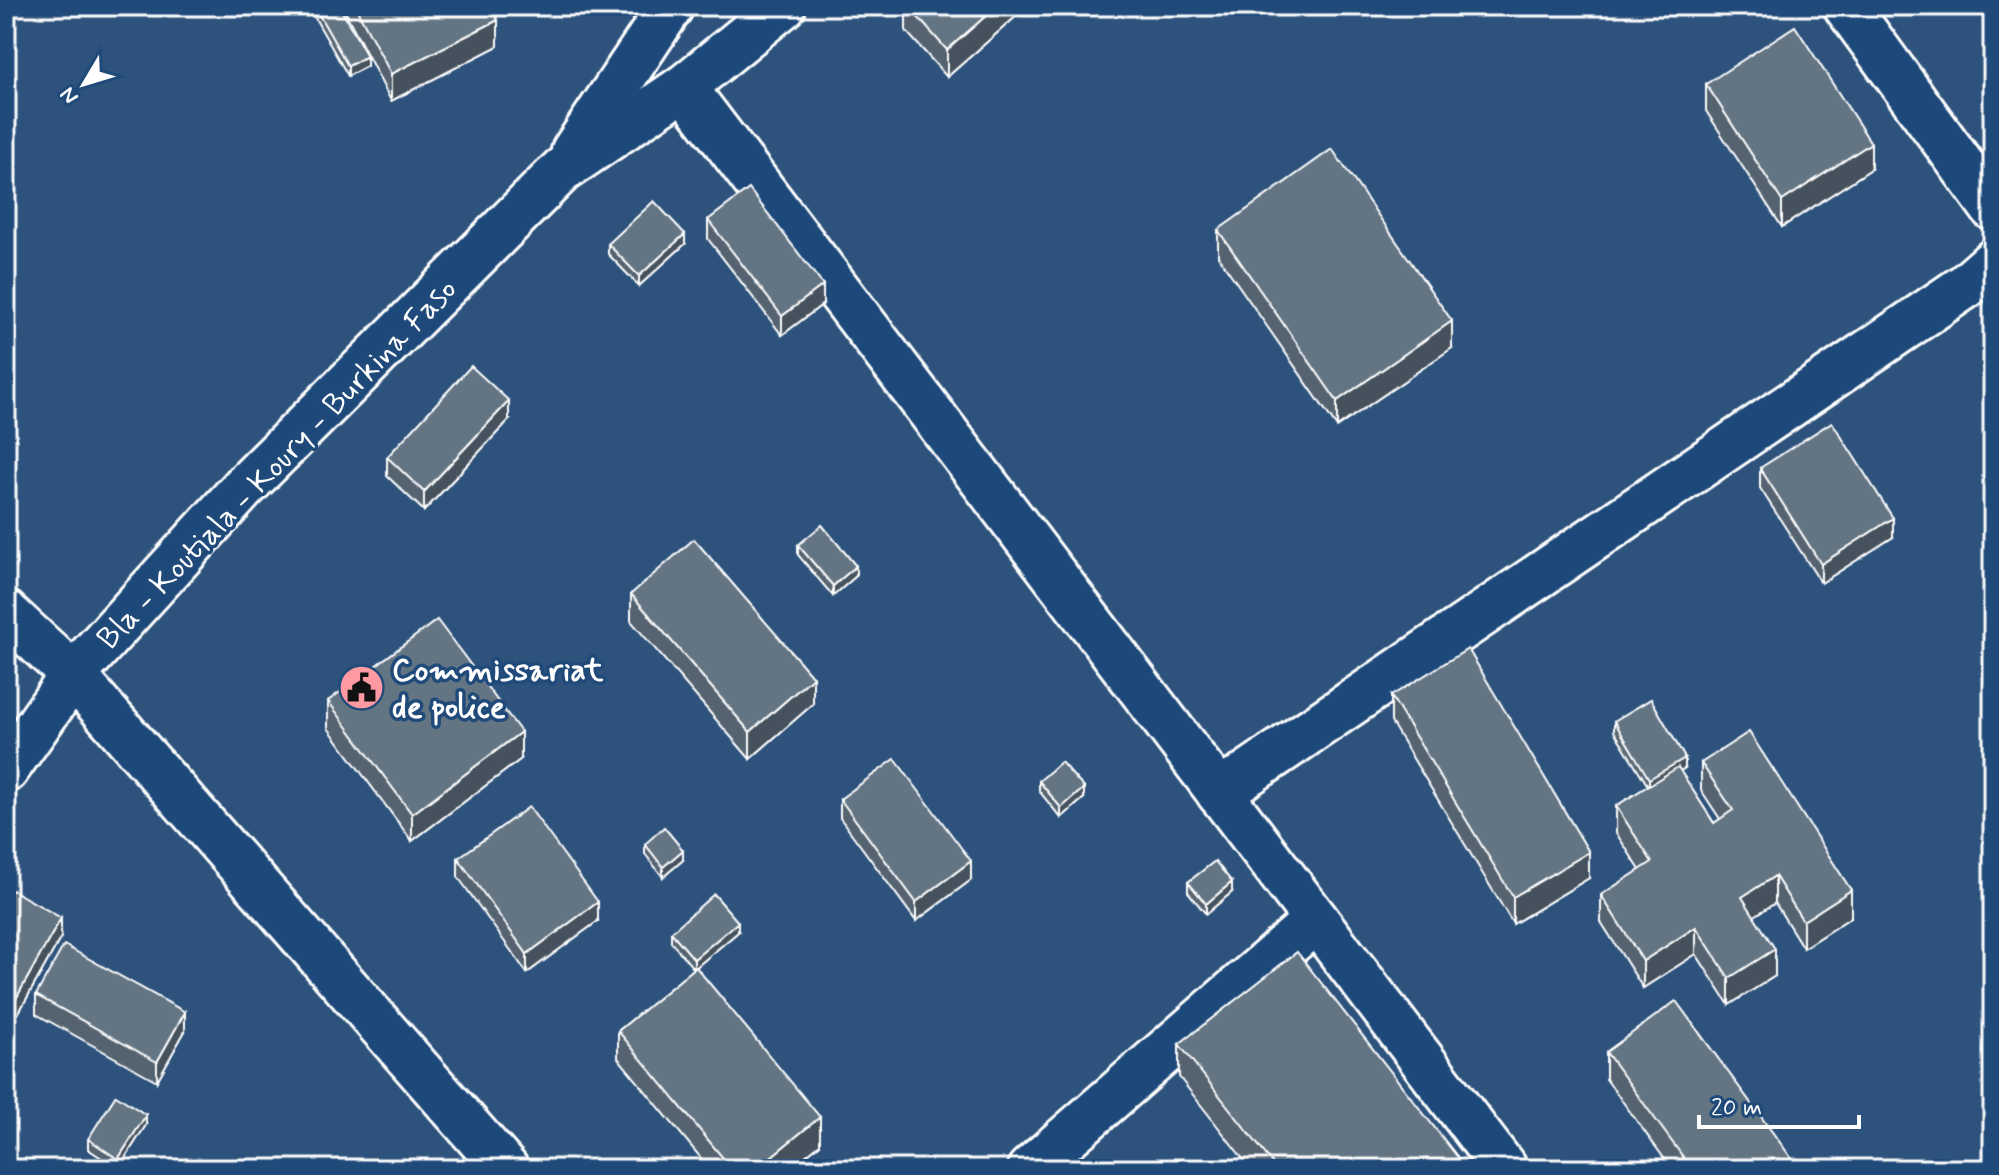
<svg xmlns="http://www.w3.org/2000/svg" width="1999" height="1175" font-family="Mynerve,sans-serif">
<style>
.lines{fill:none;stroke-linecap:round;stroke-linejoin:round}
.minor-casing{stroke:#fff;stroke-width:50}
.major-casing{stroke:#fff;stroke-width:50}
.minor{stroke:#1f4a7a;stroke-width:44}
.major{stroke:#1f4a7a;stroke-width:44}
.wall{fill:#556471;stroke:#fff;stroke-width:2}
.shaded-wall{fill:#45515c;stroke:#fff;stroke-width:2}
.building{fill:#637483;stroke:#fff;stroke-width:2}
.labels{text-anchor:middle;stroke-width:7;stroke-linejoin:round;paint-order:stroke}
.street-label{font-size:32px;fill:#fff;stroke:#1f4a7a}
.poi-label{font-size:32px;font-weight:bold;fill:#fff;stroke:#1f4a7a;text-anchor:start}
</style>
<rect width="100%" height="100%" fill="#2d527c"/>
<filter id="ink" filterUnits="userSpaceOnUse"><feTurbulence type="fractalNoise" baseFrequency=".0125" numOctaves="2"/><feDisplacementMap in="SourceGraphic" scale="16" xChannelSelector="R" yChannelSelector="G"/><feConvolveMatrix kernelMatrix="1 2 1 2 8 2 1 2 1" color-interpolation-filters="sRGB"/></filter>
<g filter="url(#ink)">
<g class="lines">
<defs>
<g id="minor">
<polyline points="1846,6 1993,208"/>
<polyline points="684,87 1505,1169"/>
<polyline points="6,613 73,675"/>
<polyline points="1219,793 1967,285 1993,262"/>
<polyline points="1030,1169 1316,920"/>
</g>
<g id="major">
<polyline points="574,151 671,6"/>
<polyline points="73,675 506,1169"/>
<polyline points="6,770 73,675 244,487 562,170 684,87 783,6"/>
</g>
</defs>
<use href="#minor" class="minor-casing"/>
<use href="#major" class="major-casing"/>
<use href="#minor" class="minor"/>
<use href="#major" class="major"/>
</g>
<g class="wall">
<polygon points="308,6 339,6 367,66 348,76"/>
<polygon points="342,6 491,6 498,46 391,101"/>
<polygon points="906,6 1028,6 947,77 906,31"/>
<polygon points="1706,84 1871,169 1782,227 1706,111"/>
<polygon points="708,220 823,304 782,335 708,239"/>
<polygon points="1218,230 1452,348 1337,427 1218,256"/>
<polygon points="608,244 685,244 639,286 608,254"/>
<polygon points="509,420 424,511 387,476 387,457"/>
<polygon points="1760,468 1893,537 1821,583 1760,488"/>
<polygon points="798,545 856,576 833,596 798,555"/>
<polygon points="631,594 813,704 750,759 631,621"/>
<polygon points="1391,696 1589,878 1513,924 1391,722"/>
<polygon points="328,701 521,759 412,841 328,728"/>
<polygon points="1614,721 1685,768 1680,771 1714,823 1720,819 1701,790 1701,763 1851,917 1803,948 1775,903 1754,916 1775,976 1729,1005 1696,954 1643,988 1601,922 1601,895 1640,870 1616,833 1616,806 1648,786 1614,731"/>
<polygon points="1039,781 1084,798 1061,818 1039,791"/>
<polygon points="840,799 971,880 916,921 840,818"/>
<polygon points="645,844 683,860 663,877 645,854"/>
<polygon points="458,858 598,921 527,973 458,877"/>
<polygon points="1188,882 1232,892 1206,914 1188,892"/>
<polygon points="6,901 61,937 9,1030 6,1028"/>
<polygon points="671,932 738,932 696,967 820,1144 789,1169 710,1169 618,1058 618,1031 694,969 671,942"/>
<polygon points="36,995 185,1031 157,1081 36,1014"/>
<polygon points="1179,1044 1467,1169 1251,1169 1179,1077"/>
<polygon points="1606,1052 1795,1169 1672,1169 1606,1079"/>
<polygon points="146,1125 118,1169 88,1149 88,1139"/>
</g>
<g class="shaded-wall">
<polygon points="997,6 1028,6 947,77 947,50"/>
<polygon points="498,20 498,46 391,101 391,74"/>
<polygon points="367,56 367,66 348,76 348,66"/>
<polygon points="1871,143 1871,169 1782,227 1782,201"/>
<polygon points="685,234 685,244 639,286 639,276"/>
<polygon points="823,285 823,304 782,335 782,316"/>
<polygon points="1452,321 1452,348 1337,427 1337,401"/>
<polygon points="509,401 509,420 424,511 424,492"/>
<polygon points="1893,518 1893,537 1821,583 1821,564"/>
<polygon points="856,566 856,576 833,596 833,586"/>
<polygon points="813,677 813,704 750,759 750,732"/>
<polygon points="521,732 521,759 412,841 412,814"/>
<polygon points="1685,758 1685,768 1649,789 1649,779"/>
<polygon points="1084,788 1084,798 1061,818 1061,808"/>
<polygon points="683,850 683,860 663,877 663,867"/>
<polygon points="1589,852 1589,878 1513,924 1513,897"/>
<polygon points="971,861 971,880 916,921 916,902"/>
<polygon points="1775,876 1775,903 1742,924 1742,897"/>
<polygon points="1232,882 1232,892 1206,914 1206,904"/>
<polygon points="1851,890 1851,917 1803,948 1803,921"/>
<polygon points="598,902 598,921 527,973 527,954"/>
<polygon points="61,918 61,937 9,1030 9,1011"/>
<polygon points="738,922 738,932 694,969 694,959"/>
<polygon points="1696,927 1696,954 1643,988 1643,961"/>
<polygon points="1775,949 1775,976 1729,1005 1729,978"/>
<polygon points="185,1012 185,1031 157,1081 157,1062"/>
<polygon points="146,1115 146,1125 118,1169 118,1159"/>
<polygon points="820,1117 820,1144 789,1169 756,1169"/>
<polygon points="1795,1163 1795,1169 1787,1169"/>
</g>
<g class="building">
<polygon points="314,6 339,6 367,56 348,66"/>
<polygon points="355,6 491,6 498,20 391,74"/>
<polygon points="908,6 997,6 947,50"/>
<polygon points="1795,26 1871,143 1782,201 1706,84"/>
<polygon points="1332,149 1452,321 1337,401 1218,230"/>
<polygon points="749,189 823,285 782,316 708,220"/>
<polygon points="654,201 685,234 639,276 608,244"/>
<polygon points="471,366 509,401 424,492 387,457"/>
<polygon points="1832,422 1893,518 1821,564 1760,468"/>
<polygon points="822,525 856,566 833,586 798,545"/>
<polygon points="694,539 813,677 750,732 631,594"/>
<polygon points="437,620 521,732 412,814 328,701"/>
<polygon points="1468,649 1589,852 1513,897 1391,696"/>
<polygon points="1651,699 1685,758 1649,779 1614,721"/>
<polygon points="1749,732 1851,890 1803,921 1775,876 1742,897 1775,949 1729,978 1696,927 1643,961 1601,895 1652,862 1616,806 1678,767 1714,823 1733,810 1701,763"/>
<polygon points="895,759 971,861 916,902 840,799"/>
<polygon points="1061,762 1084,788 1061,808 1039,781"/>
<polygon points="529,807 598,902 527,954 458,858"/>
<polygon points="664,827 683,850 663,867 645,844"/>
<polygon points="1215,861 1232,882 1206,904 1188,882"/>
<polygon points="12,890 61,918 9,1011 6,1009 6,901"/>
<polygon points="714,894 738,922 694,959 671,932"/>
<polygon points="64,945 185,1012 157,1062 36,995"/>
<polygon points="1297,952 1467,1169 1277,1169 1179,1044"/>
<polygon points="696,967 820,1117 756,1169 732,1169 618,1031"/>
<polygon points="1676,1001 1795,1163 1787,1169 1692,1169 1606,1052"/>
<polygon points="116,1095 146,1115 118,1159 88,1139"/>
</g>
</g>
<defs>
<symbol id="civic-disc" viewBox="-11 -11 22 22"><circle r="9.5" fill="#ff9aa2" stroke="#1f4a7a"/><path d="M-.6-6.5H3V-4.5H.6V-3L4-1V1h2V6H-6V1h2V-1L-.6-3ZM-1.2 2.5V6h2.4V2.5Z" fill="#111"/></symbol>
</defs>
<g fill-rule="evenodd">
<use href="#civic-disc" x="336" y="662" width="51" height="51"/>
</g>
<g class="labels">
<g class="street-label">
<text transform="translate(276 463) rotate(-46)" y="11">Bla - Koutiala - Koury - Burkina Faso</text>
</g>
<g class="poi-label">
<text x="392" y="680">Commissariat<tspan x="392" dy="37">de police</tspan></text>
</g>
</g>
<rect width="1999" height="1175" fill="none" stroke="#1f4a7a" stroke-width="32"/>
<rect x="16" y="16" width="1967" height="1143" fill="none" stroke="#fff" stroke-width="3" filter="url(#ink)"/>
<g transform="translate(84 84) rotate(232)" stroke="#1f4a7a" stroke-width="6" paint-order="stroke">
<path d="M0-6L14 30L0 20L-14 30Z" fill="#ffffff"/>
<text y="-12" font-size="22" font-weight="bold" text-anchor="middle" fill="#ffffff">N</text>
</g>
<path d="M1699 1115v12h160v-12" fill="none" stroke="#ffffff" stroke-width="4"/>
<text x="1711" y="1115" font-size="24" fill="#ffffff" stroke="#1f4a7a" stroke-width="6" paint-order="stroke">20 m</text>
</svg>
